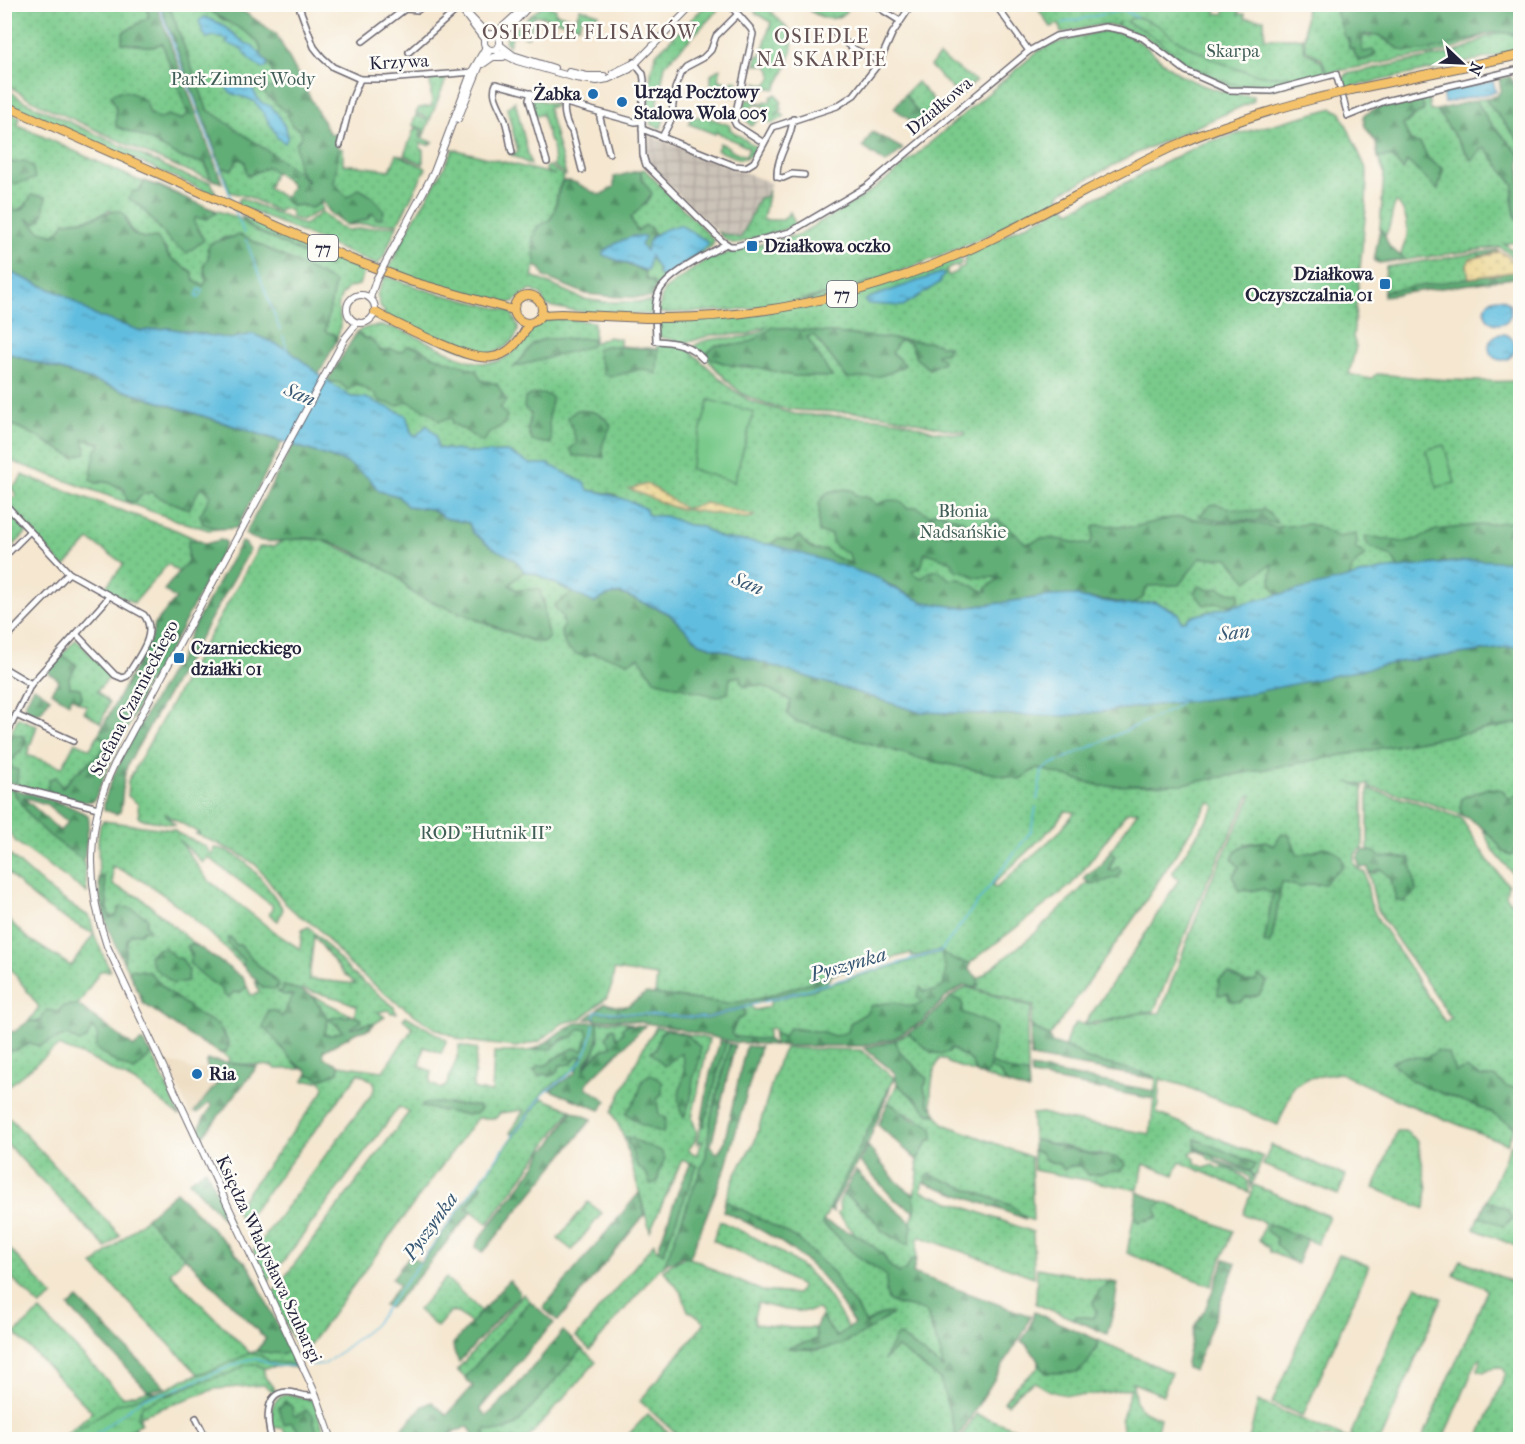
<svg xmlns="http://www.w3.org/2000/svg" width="1525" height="1444" font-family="'IM FELL French Canon',serif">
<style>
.built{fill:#ebd8ba}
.industrial{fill:url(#industrial-grid)}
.green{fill:url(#green-dots);stroke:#4e7663;stroke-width:1.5;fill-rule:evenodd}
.forest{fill:url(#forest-firs);stroke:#426859;stroke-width:1.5;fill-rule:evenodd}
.wetland{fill:url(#wetland-marsh);stroke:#4e7663;stroke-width:1.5}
.sand{fill:url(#sand-dots);stroke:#887e6c;stroke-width:1.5}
.pitch{fill:#79ca8b;stroke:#4e7663;stroke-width:1.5}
.water{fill:url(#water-ripples);stroke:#42708d;stroke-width:1.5}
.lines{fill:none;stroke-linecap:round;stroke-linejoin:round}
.stream{stroke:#61bddf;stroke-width:1.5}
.minor-casing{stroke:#6c676f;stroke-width:8}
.tertiary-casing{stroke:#6c676f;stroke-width:8}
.primary-casing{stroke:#6c676f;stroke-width:10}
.minor{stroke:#fff;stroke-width:5}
.tertiary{stroke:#fff;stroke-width:6}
.primary{stroke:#f4c26a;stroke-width:8}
.tertiary-bridge-casing{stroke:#6c676f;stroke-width:8;stroke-linecap:butt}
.primary-bridge-casing{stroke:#6c676f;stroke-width:10;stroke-linecap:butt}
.tertiary-bridge{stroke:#fff;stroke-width:6}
.primary-bridge{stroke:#f4c26a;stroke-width:8}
.poi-dot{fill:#1f6fb2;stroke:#fdfcf7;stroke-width:2}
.labels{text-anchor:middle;stroke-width:5;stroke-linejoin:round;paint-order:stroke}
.shield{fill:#fdfcf7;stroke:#646373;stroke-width:1.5}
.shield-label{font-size:16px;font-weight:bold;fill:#22223b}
.park-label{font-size:18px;fill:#405d57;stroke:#fdfcf7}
.street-label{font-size:18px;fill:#22223b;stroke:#fdfcf7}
.poi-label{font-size:18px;font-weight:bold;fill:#22223b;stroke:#fdfcf7;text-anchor:start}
.neighbourhood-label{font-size:20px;letter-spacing:1.5px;fill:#645254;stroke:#fdfcf7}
.water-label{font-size:20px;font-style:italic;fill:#385874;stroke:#fdfcf7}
</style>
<defs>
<pattern id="industrial-grid" width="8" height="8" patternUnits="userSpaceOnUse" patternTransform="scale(1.5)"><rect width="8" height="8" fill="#cbc3b8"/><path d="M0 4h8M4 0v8" fill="none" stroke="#aea79f"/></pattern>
<pattern id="green-dots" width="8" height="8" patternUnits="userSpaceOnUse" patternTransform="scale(1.5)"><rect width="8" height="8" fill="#79ca8b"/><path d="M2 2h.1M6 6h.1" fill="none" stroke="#68ad79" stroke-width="1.8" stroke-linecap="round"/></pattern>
<pattern id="forest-firs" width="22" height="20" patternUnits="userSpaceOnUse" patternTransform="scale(1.5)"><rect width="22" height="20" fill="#62ae77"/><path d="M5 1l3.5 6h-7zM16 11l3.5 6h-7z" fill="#508d63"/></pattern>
<pattern id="wetland-marsh" width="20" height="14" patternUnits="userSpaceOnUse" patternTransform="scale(1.5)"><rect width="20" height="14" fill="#79ca8b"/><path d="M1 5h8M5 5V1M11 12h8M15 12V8" fill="none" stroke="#68ad79"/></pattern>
<pattern id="sand-dots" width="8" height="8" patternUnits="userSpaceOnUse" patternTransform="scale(1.5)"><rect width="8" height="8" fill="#eeda9e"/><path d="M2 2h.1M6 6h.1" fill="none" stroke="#ccbb89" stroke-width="1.8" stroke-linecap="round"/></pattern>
<pattern id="water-ripples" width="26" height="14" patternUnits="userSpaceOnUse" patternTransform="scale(1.5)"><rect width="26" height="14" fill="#61bddf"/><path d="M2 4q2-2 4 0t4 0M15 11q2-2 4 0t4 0" fill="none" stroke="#5099b6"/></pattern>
</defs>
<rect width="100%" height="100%" fill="#fdfcf7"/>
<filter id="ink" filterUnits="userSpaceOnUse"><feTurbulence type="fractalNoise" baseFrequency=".0167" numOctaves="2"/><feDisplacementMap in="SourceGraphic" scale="12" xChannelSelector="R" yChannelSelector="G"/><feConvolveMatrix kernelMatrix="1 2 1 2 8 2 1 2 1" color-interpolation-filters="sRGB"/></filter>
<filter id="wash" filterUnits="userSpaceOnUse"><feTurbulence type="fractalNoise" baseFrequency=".008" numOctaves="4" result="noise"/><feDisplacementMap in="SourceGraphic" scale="24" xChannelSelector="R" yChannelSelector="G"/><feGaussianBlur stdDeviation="1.35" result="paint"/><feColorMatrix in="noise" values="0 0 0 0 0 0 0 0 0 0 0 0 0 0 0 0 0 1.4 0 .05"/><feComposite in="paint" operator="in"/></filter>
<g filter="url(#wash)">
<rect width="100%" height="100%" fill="#f5e7d0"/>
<polygon class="built" points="168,1063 185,1065 192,1071 205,1068 211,1073 227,1071 194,1112 192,1120"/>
<polygon class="industrial" points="651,136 771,183 765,197 758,198 743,236 739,238 714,229 653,170 647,162 645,153"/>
<g class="green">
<polygon points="1193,4 1215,6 1216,13 1224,14 1225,5 1240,5 1239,14 1245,14 1245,18 1264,19 1265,38 1302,38 1305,52 1318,58 1316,60 1320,60 1327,73 1273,89 1230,88 1188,70 1144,36 1117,26 1120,21 1116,26 1100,25 1061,33 1059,24 1051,27 1035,5"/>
<path d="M1306 4 1334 5C1339 18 1349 34 1349 48L1353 49 1358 60H1365L1373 57 1363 52 1361 46 1363 34 1368 37 1378 35 1401 50 1441 47 1484 35 1462 46 1443 52 1328 73 1321 58 1306 50 1304 41Z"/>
<path d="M4 5H146L149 17 123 33 122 43 153 47 162 43 188 114 181 120 168 115 159 119 111 95 116 109V126C125 131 134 132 143 136 164 145 181 163 204 162L211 179C168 165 125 143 83 124 56 111 27 101 5 82Z"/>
<polygon points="161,5 234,5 276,34 329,133 340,136 306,185 201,111"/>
<polygon points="543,5 552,5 552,8 556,9 555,13 576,19 580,8 599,14 592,20 582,17 579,26 535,15 528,37 517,34 512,36 509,46 505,41 508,35"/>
<polygon points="706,5 722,6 665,65 656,111 653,112 665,116 661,128 650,124 652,113 647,114 651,72 656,54"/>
<path d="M759 5H765L793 34C793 56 786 70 775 89L758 86 756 82 766 85 772 77 771 70 765 65H755L757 55 761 56 771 22 755 13Z"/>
<path d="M809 5H849V8C837 23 825 20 810 11L813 9Z"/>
<path d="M1102 31C1145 32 1148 55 1178 73 1202 88 1226 94 1254 96V101L1135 154 1062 192 1059 196 1065 206 1070 211 1201 144 1333 108 1341 113 1367 171 1366 209 1353 337 1356 346 1349 374 1370 379 1377 374C1425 378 1472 383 1520 381V562L1381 570 1220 609 1190 617 1185 621H1181L1178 613 1156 602 1131 605 1050 596 963 608 923 602 891 587 880 579 774 545 721 538 700 526 688 525 665 516H651L613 494 588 490 548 464 531 465 508 452 475 453 438 448 427 425 416 436 411 432 410 426 366 398 351 397 327 381 357 384 375 394 407 401 476 371 432 356 419 348 408 346 400 353 381 351C374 340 366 341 357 332 395 308 446 363 486 363 521 362 523 326 548 319 562 316 580 321 594 322V343L608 337 620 339V346L657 349V343L671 344 688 349 733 390 750 401 761 405 795 414 880 418 902 421 933 431 965 435V432C937 429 911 419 884 415 836 407 787 420 743 394 723 381 712 360 693 347 715 329 748 348 768 325L749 334 711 335 686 343 659 337V322L762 313 960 258 962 262 959 266 952 267 946 270 949 276 964 266 966 254 1059 209 1055 203C962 249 868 291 764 307 729 312 694 312 659 313L660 303 664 290 706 260 737 250 798 235 858 200 890 177 1038 51 1059 42ZM772 328 937 343 940 346 949 347 936 354 938 357 929 369 916 358 911 344 902 340 898 342 892 353 904 364 847 378 814 335 806 337 832 377 793 376 757 367 733 366 712 359 706 354 716 345C743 346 751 345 772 328Z"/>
<polygon points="1505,31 1513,35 1520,35 1520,51 1344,88 1343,79 1347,74 1453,53 1465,49 1484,38"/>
<polygon points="939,56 976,81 959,96 930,66"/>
<polygon points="721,68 718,79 731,85 733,80 738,81 735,97 714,91 711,88 711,74"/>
<polygon points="447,77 423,137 422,136 423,129 412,125 416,115 427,120 426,117 416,113 419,108 432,106 430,79"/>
<polygon points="917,82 943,111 930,122 915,109 905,94"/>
<polygon points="4,87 24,101 191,178 211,182 217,196 5,102"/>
<polygon points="776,94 782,103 780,105 782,109 774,116 781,113 785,117 771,124 765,120 766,113 763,105 759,106 757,103 746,111 749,119 758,120 751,126 742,115 746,101 748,99 763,104 765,101 770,102 771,97"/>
<path d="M1428 95 1430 111 1437 110 1471 159 1485 147 1514 186 1512 199 1515 216 1520 223V241L1505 244 1511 249 1520 248V262L1500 247 1405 260 1401 255C1402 248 1406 242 1407 235 1409 224 1404 208 1396 202 1390 214 1393 223 1385 236L1380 228 1384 173 1378 157H1392L1403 170 1407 161 1438 189 1443 169 1429 160 1421 144 1411 142 1403 125 1424 110 1421 98Z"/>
<polygon points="531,98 557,105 548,108 566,175 552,165 554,164 552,143 550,142 542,114 534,117"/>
<polygon points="1484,98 1520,142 1520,155 1488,120 1476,100"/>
<polygon points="515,101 531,165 510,154 518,152 507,108"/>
<path d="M4 111 20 117 18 125 137 180 160 186 203 206 233 216 242 220 248 227 328 266 332 267 250 227 241 216 341 261 365 269 359 285 348 288 341 296 338 307 341 323 337 340 335 335 325 331 335 283 240 235 220 239 204 265 206 282 204 286 194 281 192 272C185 267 174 263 169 256 167 254 167 250 165 248 150 232 132 246 127 218L109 210C95 219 81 220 65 222L60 230 53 235 40 231 23 215 36 223 41 219 46 197 15 211 5 206Z"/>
<path d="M704 116 729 125 731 130 756 147C746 167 733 156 717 150L720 143 729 147 728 149 746 156 749 148 716 132 715 134 689 124 690 120 689 118Z"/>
<polygon points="415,127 421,129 420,138 433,142 428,145 421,143 420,149 423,150 423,164 404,155"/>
<polygon points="339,148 343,149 343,164 390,170 397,154 426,168 398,223 346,225 367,219 373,213 382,218 344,195 334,183"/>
<path d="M453 149 555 175 547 172 545 167 549 166 564 176 558 190 554 213 533 244 536 262 532 276 583 299 605 302H652V314C617 315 579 314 545 305L541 295 532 290C526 292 522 296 516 300 510 305 500 303 492 302L387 273 406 235 390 260C410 222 435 189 453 149Z"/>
<polygon points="238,159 245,161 248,176 268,167 275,172 268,188 282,196 292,206 302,205 311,208 321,203 322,209 302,221 291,217 291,211 283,208 279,212 249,197 230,192 222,168 232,169"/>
<polygon points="644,169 714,240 712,246 663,280 656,289 654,283 646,279 644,272 634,267 644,270 649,255 658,270 658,273 663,277 667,276 683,262 699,254 702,239 680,225 653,236 650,227 644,226 637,232 631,218 640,207 646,204 641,170"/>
<polygon points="769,190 763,220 783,220 790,212 796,226 735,244 727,241 718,232 739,238 742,236 759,198 765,197"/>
<polygon points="241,198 304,225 322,212 339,227 347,230 397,225 384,256 377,265 238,205 238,201"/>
<polygon points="1497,250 1498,252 1479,256 1467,265 1469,278 1430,286 1384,291 1386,267"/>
<path d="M385 276 432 292 510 311C518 324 523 331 510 343 503 350 493 354 484 354 460 354 407 325 383 315L385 312 381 308 377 295Z"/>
<path d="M4 422 27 431 73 457 83 439 101 444 96 483C113 479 125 490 135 502L143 494 151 492C161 501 176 503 189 509L201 485 211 495 200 515 203 524 219 529 209 530 176 520 5 459Z"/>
<polygon points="22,475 176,530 200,541 189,541 188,561 180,573 168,564 134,603 104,589 124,564 89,540 64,567 7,504 16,495 11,487 18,483"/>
<polygon points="4,506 27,532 4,555"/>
<path d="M305 539 321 540 373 562 401 579 408 590 487 624 535 642H544L549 637 544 621V599L517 590 508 584 524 571 538 575 573 592 554 606 562 616 564 625 561 632 566 647 574 653 639 657 730 678 741 676 744 686 762 685 792 701 795 721 922 759 1020 779 1037 768 1101 786 1183 784 1520 723V791L1515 797 1507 798 1502 790 1488 788 1462 798 1460 808 1462 815 1415 798 1368 787V784L1363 785 1348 782 1363 787V848C1350 854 1351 869 1365 872L1370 902 1377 918 1445 1022 1451 1018 1383 919 1376 906 1369 873H1375L1381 869 1391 879 1394 892 1404 902 1416 891 1410 858C1399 859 1391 855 1380 857L1368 850V789L1422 804 1461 818 1487 859 1508 885 1506 895 1511 903 1520 896V1088H1510L1475 1096 1432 1056 1422 1059 1416 1058 1395 1066 1403 1070 1411 1080 1423 1086 1485 1109 1515 1127 1507 1144 1402 1102 1340 1073 1309 1078 1294 1086 1278 1125 1185 1086 1160 1079 1157 1113 1263 1157 1255 1177 1250 1171 1254 1168 1252 1162 1195 1139V1148L1211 1155 1218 1161 1247 1171 1251 1173 1254 1180 1251 1186 1249 1177 1243 1173 1217 1163 1209 1159 1205 1154 1195 1150 1190 1153 1195 1159V1163L1205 1168 1213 1165 1217 1168C1227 1167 1242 1173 1248 1182L1249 1192 1180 1162 1174 1175 1144 1164 1138 1190 1034 1170 1033 1151 1041 1152C1049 1169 1065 1163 1081 1166 1087 1167 1094 1171 1100 1174L1108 1170H1120L1100 1154H1091L1075 1149 1037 1140 1033 1143 1032 1114 1043 1113 1062 1119 1150 1134 1156 1079 1151 1075 1087 1059 1065 1046 1069 1032 1076 1023C1097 1029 1115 1019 1136 1014 1143 1012 1152 1013 1160 1013L1207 889 1252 795 1249 796 1205 886 1154 1011C1130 1012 1109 1024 1085 1023L1137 947 1179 879 1172 873 1215 807 1212 803 1208 804 1139 911 1049 1037 1030 1025 1034 1006 965 985 949 994 922 1022 843 1043 823 1032H807L795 1028 783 1037 777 1035 773 1028 768 1029V1040L734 1037 731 1035 737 1020 745 1011 743 1008 750 1006 755 1010 769 1007 771 1001 941 952 940 950 912 957 911 953 838 973 762 998 727 1004 655 994 657 976 614 970 612 985 607 997 581 1019 563 1023 540 1041 517 1047 464 1041 434 1028 393 1000 350 965 318 928 297 914 286 904 256 865 236 852 196 834 199 833 165 814 175 825 141 819 139 818 138 804 128 796V781L255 554 259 547 274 546 284 540ZM1065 811 1075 812 1058 833 996 888 993 887V884L1053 827ZM1138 811 1110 851 1114 856 1109 870 1113 871 1118 866C1110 877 1102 887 1087 883L1032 936 978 979 969 970 970 963 1070 886 1082 872 1127 812ZM1289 835 1298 855 1316 851 1323 847 1342 857 1318 885 1309 884 1300 887 1281 882 1272 939 1273 890 1263 888 1251 891 1236 885 1234 874 1239 867 1245 844 1266 841 1273 846ZM1256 981 1267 982 1259 995 1230 1001 1228 994 1246 983Z"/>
<polygon points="76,639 111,676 97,691 109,703 101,723 84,712 87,706 78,702 82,696 70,687 65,657 59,658"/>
<path d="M18 718 37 726 27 755 62 767 75 742 90 749 98 735 108 741C99 758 87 762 74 775 67 782 62 788 52 794L15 784 17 782 10 762 12 734 8 739Z"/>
<polygon points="5,787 11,788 32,819 50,836 84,861 87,893 16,842 5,827"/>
<path d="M103 821 175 830 177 833 205 846 212 855 214 848C243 849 268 887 283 909L278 921 269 914 272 910V905L266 901 208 857 203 863 179 840 207 879 277 934 300 949 302 930 308 927 312 930 350 971 394 1007 396 1013H391L388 1010 378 1012 385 1017 374 1024 369 1023 353 1029 350 1028 352 1026 357 1006 340 999 302 989V991L284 986 283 990 279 991 293 995 282 1018 268 1010 263 1028C278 1039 287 1056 301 1069H276L273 1066 227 1063 229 1058 220 1053 226 1051 229 1045 225 1035 167 991 158 981 131 969 129 972 124 963 127 940 131 934 141 933 144 930H149C143 921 120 914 109 918L107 900 99 886 98 840 100 825ZM112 866C161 885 207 929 243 966L244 961 228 944 231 938 236 945H240L257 964 278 983 269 987 263 988 255 981 259 991 257 994 251 995 243 978 192 942 141 898 113 885ZM314 936 342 972 356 984 309 979Z"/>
<polygon points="1483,830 1497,839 1502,851 1511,855 1520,846 1520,882 1492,849"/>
<path d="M4 850 53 893 90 917 94 934 110 971H100L78 1005 63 1006C55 1017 42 1022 29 1021L39 1007 5 961V916L27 938 71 966 94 934C58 916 31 900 5 869Z"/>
<path d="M966 987 1032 1007 1027 1026 1028 1074C1022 1075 999 1068 994 1064L1007 1084 948 1063 946 1060 940 1058C933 1069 928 1095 933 1108L929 1106 924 1088 927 1078 900 1052 895 1040 908 1033 932 1053 950 1048 972 1061 974 1069 985 1075 988 1072 992 1048 961 1012 963 1005 960 1001 950 997Z"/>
<path d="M311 995 351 1015 346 1018 342 1016 330 1019 343 1031 332 1035H324C331 1013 323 1013 311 995Z"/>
<path d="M406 1016 447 1040 441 1053 424 1047 420 1066 432 1072 430 1083 441 1089 446 1086C450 1075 460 1055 459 1045L477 1049 473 1088 476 1090 492 1092 494 1052C511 1052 526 1052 542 1049 553 1047 561 1039 573 1037L579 1029H587L588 1036 583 1051 574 1048 555 1058 547 1065 539 1066 534 1070 539 1076 544 1074 557 1073 560 1065 571 1064 577 1056H582L574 1070 544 1091 513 1134 510 1133 524 1110 500 1113 496 1118H477L306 1350 302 1344 296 1345 272 1294 409 1112 399 1107 267 1283 253 1251 371 1095 375 1088 374 1082 359 1073 252 1212 240 1218 235 1209 322 1093 324 1087 321 1081H303L308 1074 321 1079 338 1072 339 1065 383 1071 413 1028 403 1019Z"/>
<polygon points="620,1021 632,1024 626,1025 623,1033 617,1039 614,1029 612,1029 607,1038 612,1046 601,1051 583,1067 593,1055 599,1040 598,1022"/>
<polygon points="5,1024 6,1024 10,1040 9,1051 17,1050 30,1043 40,1046 58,1037 92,1026 98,1035 134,1071 152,1054 180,1116 138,1084 89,1058 58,1046 5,1089"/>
<path d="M656 1027 709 1039 692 1118 697 1132 695 1141 688 1150 696 1155 703 1141 697 1144 701 1125 704 1126 726 1042 730 1044 711 1117 706 1156 666 1262H669L658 1270 590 1350 576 1337 654 1243 656 1250 658 1249 663 1254 697 1166 682 1160 650 1231 624 1137 612 1112 642 1050ZM627 1138 659 1172 658 1181 650 1184 647 1175 638 1164Z"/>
<path d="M785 1048 861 1050 894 1078 822 1224C838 1233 847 1249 862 1259 868 1264 882 1268 886 1275 889 1281 891 1296 893 1303 904 1306 917 1307 927 1313L932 1331 940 1351 944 1369 899 1335 886 1357 897 1347 940 1379 956 1434 951 1439H670L676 1434 640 1401 705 1323 699 1317 688 1311 682 1294 666 1273 663 1271 670 1265 685 1257 699 1261 715 1271 762 1291 797 1294 801 1288V1286L762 1263 713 1240 720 1221C754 1237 792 1254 818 1282 830 1296 839 1313 849 1329L836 1337 821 1318 822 1314 818 1309C799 1315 776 1308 758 1303L754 1316 755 1324 793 1328H815L817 1337 815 1340 789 1348 817 1350 828 1347 892 1315H880L866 1324 858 1309 839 1285 835 1274 797 1238 725 1201 736 1173 755 1141 778 1062Z"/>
<path d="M897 1084 933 1115H937L944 1124 1031 1157 1033 1221C1023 1218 1018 1209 1009 1205 984 1193 953 1189 926 1182L929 1184 923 1182 921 1191 1033 1232 1034 1277 921 1237 918 1239 916 1259 911 1260 906 1270 899 1273 889 1265 883 1254 856 1235 837 1213 840 1211 839 1203 843 1194C854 1200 877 1219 881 1230L904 1244 912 1226 911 1222 916 1207 914 1196 918 1174 917 1160 929 1140 918 1119C905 1117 901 1108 888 1103Z"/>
<polygon points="542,1098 571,1110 488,1224 467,1207 482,1187 478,1184"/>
<polygon points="5,1113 120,1235 106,1248 5,1142"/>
<polygon points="1397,1131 1405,1131 1418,1141 1427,1188 1425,1209 1374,1188"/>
<polygon points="1511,1144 1520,1149 1520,1248 1474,1229"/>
<polygon points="1271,1145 1346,1176 1338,1195 1263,1165"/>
<polygon points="1254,1185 1329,1216 1317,1244 1269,1224 1276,1238 1276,1244 1285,1251 1291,1261 1270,1252 1269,1248 1259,1240 1265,1223 1243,1214"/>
<path d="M176 1192 250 1268 295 1364 269 1362 262 1356 231 1363 216 1369 198 1374 93 1265ZM185 1257 266 1339 256 1351 250 1353 170 1273Z"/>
<polygon points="588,1202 602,1213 572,1250 558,1239"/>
<polygon points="1163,1202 1233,1231 1211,1286 1127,1253 1134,1215 1147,1221 1158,1217 1156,1207"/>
<polygon points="5,1244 53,1296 40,1306 5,1271"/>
<polygon points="1339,1254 1369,1266 1303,1416 1272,1403 1314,1305"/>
<path d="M1461 1260 1520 1285V1439H1478L1506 1373 1502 1367C1495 1367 1489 1367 1484 1372L1478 1370 1481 1358 1477 1360 1444 1439 1435 1436 1433 1439 1422 1440 1486 1293 1487 1290 1483 1287 1454 1275Z"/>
<polygon points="1037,1268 1107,1281 1107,1286 1100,1289 1093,1303 1097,1312 1092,1318 1076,1316 1073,1319 1036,1304"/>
<polygon points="446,1278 481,1311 471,1323 459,1314 451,1311 437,1327 418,1310"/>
<polygon points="1416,1286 1442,1298 1381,1439 1359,1439 1350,1436 1400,1317"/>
<polygon points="523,1294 530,1301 465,1378 457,1370"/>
<polygon points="40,1311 123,1397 148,1391 159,1393 158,1398 173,1394 191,1385 233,1372 245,1365 255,1364 263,1367 265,1377 276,1391 275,1393 264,1385 215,1389 140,1416 141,1423 134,1427 138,1434 137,1439 116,1439 107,1435 102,1439 61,1439 92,1412 15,1333"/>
<path d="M1098 1340 1171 1373 1163 1395 1133 1383C1136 1408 1136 1409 1160 1418L1155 1439H1123L1121 1421 1131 1388C1101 1394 1061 1404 1035 1382 1023 1387 1016 1394 1008 1404L1004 1402 1016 1386 1038 1368 1039 1364 1046 1373 1079 1372 1097 1348Z"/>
<path d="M582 1349 596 1362 527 1439H488L484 1434 487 1429C499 1433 505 1430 516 1425Z"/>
<path d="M288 1394 313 1400 327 1439H292L282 1428 271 1427C271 1413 270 1397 288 1394Z"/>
<polygon points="1258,1401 1349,1439 1249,1439"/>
<polygon points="648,1414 670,1434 665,1439 624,1439"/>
<polygon points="976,1414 1019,1430 1016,1439 964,1439 962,1436"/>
</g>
<g class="forest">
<path d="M146 5H156L222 183 211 179 205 162C181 163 164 146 143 137 134 132 125 131 116 126V109L111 95C124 86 134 94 146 101L150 114 159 119 168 115 181 120 188 114 162 43 153 47 122 43 123 33 149 17Z"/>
<path d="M160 5H169L207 109 298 172 307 183 308 181 298 169 296 144 302 135 299 129 292 126 287 113 265 94V87L273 88 277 83 268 62 260 56C268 39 230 24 219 17 213 13 208 9 203 5H234L276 34 329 133 340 136 335 142 339 148 334 183 347 197 359 189C371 195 377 200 384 211L382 218 377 219 373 213 367 219 346 225 331 214 323 202 311 208 302 205 292 206 283 199 292 187 289 182 268 167 247 176 245 161 238 159 232 169 222 168Z"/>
<path d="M1374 5H1520V35C1511 35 1503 31 1493 33 1465 39 1435 54 1406 51 1395 50 1388 38 1378 35 1373 34 1369 36 1364 34L1361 46 1363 52 1373 50 1376 53C1371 59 1366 60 1358 60L1353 49 1349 48V39L1344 36 1335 7H1374Z"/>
<polygon points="1510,76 1520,93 1520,142 1484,98 1497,96 1501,90 1499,79"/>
<polygon points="905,94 915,109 930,122 923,130 894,108"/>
<polygon points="1421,98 1424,110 1413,116 1403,125 1411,142 1420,143 1429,160 1443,169 1438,190 1407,161 1403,170 1392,157 1378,157 1376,143 1365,127 1363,116 1376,108"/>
<path d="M1476 100 1488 120 1520 155V223C1512 212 1512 199 1514 185L1485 147 1471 160 1437 110Z"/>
<polygon points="872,132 903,149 886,163 863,147"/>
<polygon points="4,159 14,163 24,161 33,167 35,179 14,184 5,178"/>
<path d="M641 170V178L652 193C647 204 638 209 631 218L637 231 644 226 650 227 654 233 650 239 648 250 646 251 640 245 642 241 633 236 615 244 604 255 645 272 646 279 654 283 655 289 652 298 616 297 586 294 544 277 541 269 535 266C536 256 530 244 534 233 537 223 546 225 551 218 559 207 555 192 563 181 578 179 587 192 601 195L614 187V177Z"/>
<polygon points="145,181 214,210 216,213 207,219 195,218 194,222 204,240 187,253 172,243 141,207 129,198 133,191 139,191"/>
<path d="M32 195 46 197 42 219 36 223 26 218 40 231 53 235 60 230 65 222C73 221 81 221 89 219 101 216 108 210 121 211 129 220 125 222 129 229 135 239 148 239 157 237L169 257 192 272 194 281 203 286 206 282 204 265 209 256 207 249 211 243 240 235 333 281 335 283 325 331 335 335 337 340 319 374 287 349 253 334 230 339 168 328 141 331 94 315 64 295 5 270 4 206 15 211 23 209Z"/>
<polygon points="1380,228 1385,236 1389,246 1405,260 1379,263 1374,261"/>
<path d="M1520 271V277L1383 296 1384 291C1430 286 1475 276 1520 271Z"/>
<path d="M772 327 937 343 940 346H949L947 352 937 354 938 357 942 358 943 362 929 369 916 358 911 344 902 340 898 342 892 353 905 365C884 378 871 378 847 378L814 335 807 337 832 377 793 376 757 367 733 366 712 359 706 354 716 345C742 346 751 345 772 327Z"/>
<path d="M357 332 363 338H370L381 351 391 349 400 352 408 346 419 348 432 356 476 370 481 380 497 384 506 401 500 408 507 416 504 425 490 432 483 442C471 436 465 428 452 424V418L439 421 431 413 407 401 397 406 380 401 375 394 357 384 348 390 340 383 327 381Z"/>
<path d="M582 338 593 340 591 346 514 367C517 364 532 345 533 344 547 335 566 340 582 338Z"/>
<polygon points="605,346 658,349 657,374 642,369 610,377 604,374 596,349"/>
<path d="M4 352 282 442 237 528 219 529 203 524 200 515 211 495 201 486 189 509C176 503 161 501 151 492L143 494 135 502 127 501 124 488 104 481 96 483 90 480 95 452 101 443 83 439 86 453 73 457 27 431 5 422Z"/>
<path d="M533 394H544L552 397C552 405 549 410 549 418 548 427 552 435 551 444L532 441 528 429 531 414 524 408 525 398Z"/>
<path d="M577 410C593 411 601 412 611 425L602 446 604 457 574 456 570 449 577 443 568 417Z"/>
<path d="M293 445 346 462 370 479 379 491 398 496 407 506 431 509 445 518 469 523 473 533C479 536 483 541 489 545 504 557 511 551 524 571L509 585 517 590 539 589C547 605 542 621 549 637L544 642H535L417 596C408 590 405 582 397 577 377 563 346 546 322 540 296 533 268 551 245 534Z"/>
<path d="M845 489 853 491 856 496 869 498 877 505C887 499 899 497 907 508L917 507 929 515 937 511C948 518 961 517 970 527 978 526 985 521 993 519 999 518 1022 539 1026 544 1031 543 1035 540 1040 539 1057 536 1073 544 1090 544L1093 537V527L1098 525 1134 527 1170 518 1183 517 1220 523 1248 522 1276 527 1309 524 1317 526 1338 537 1356 534 1357 543 1355 548 1366 555C1359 559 1349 569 1350 578L1280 595C1267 587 1272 576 1272 564L1247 581 1228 558H1200L1179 585 1148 586 1143 598 1131 605 1107 600 1050 596 963 608 923 602 891 586 880 579 771 545C777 537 782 539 791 541L799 536C807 546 813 552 826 550L835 557 852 564 849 554C839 549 831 546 831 534L819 533C817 522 820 513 819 502L828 492ZM925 552 952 562 955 570C964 570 966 573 973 576 981 580 989 574 998 579L986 588 987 591H983L957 578 950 580 939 570 928 572 922 578 914 574 912 570 918 569 922 565Z"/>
<path d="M1216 504C1229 509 1250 513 1264 509L1278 523 1244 520 1221 521 1199 516 1210 505Z"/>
<polygon points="1505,522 1520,522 1520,562 1453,562 1399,568 1391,556 1368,546 1365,539 1366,536 1403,542 1418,539 1436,530"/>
<polygon points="188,540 200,541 205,544 220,540 225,541 226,544 158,672 142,691 139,704 105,774 96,797 93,801 81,802 52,794 47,788 49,779 56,777 62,788 74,775 101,753 108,741 98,735 153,634 155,623 176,599 164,590 188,561"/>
<path d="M241 542 245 543 250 550 128 764C121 780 124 795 120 812L116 814 104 810C101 785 156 698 170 672L180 659 190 633Z"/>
<polygon points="1199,586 1209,590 1219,588 1227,592 1239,593 1239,600 1232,605 1217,603 1204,605 1194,592"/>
<polygon points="573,592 594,603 606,596 619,593 668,613 700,643 919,712 1064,716 1398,662 1520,646 1520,723 1183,784 1101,786 1037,768 1020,779 922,759 795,721 787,714 791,701 762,685 744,686 740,680 741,676 730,678 728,693 717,697 654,680 639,657 629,662 593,653 585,657 574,653 566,647 561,632 564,625 562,616 554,606"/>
<polygon points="65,657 77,665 69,678 70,687 80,688 82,696 78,702 72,697 69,703 51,692 59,680 47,672 59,658"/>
<polygon points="34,687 50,698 40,713 35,714 28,712 25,704"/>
<polygon points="12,734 24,736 27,744 10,762 12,768 18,770 17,782 15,784 5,782 4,747"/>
<path d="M11 788 67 805 88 815 89 822 84 861 50 836 32 819ZM23 797 46 804 68 822 60 831Z"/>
<path d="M1488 788 1503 790 1507 798 1515 797 1520 791V846L1511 855 1502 851C1499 841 1474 819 1463 816L1460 808 1462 798Z"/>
<path d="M1282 834 1289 835 1298 855 1316 851 1323 847C1334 849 1341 853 1344 865L1330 877 1325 884H1309L1300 887 1282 882 1272 939 1269 944 1264 943 1273 891 1269 893 1263 888 1251 891 1238 890 1233 876 1239 867 1232 859C1239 841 1250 846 1266 841L1273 846Z"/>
<path d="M1363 850 1375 852 1381 857C1391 855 1399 859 1410 858L1416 891 1404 902 1396 900 1391 879 1381 869 1369 873 1368 867 1360 868 1357 858Z"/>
<path d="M1110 851 1115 856 1109 870 1113 871 1118 866 1121 871 1119 877C1106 879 1094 889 1084 879L1085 876 1102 864Z"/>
<path d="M104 876 109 918 116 916 120 907 131 908 148 918 146 925 150 931 144 930 141 933 131 934 127 940 124 963C111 937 97 907 100 877Z"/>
<polygon points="228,938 231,938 236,945 240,945 257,964 278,983 276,989 263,988 243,966 244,961 228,944"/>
<polygon points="191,944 199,947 243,978 247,987 239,993 234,992 228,998 223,994 222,989 208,980 189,963 192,957 187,946"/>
<polygon points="164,947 175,957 182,959 189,971 187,981 173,984 166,977 154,968 149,956 155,950"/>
<path d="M942 952 954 960 970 963 969 970 977 977 979 985 975 988 965 985 949 994 922 1022 895 1038 862 1046H788L734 1042 670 1027 621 1019 595 1020V1014L593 1019H586L605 1003C628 1011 629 1005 646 993L727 1004 762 998 832 975C824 990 808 992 793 992L707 1017 595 1012 708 1019 743 1008 745 1016 737 1020 731 1034 734 1037 768 1040 774 1044V1033L783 1037 789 1028 823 1032 834 1036 848 1032 850 1023 868 1012 870 1006C877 1005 887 1002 895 1003 908 1004 910 1010 923 1002L917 997 920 987 924 991H935L943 987 946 968 942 959Z"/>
<path d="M131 969 149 972 167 991 201 1016 219 1025C221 1036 232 1039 226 1052L220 1053 190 1036 143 1003 129 972Z"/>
<polygon points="1229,974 1246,983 1256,981 1259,976 1267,982 1259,995 1246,997 1241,1002 1230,1001 1228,994 1218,995 1219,979"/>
<path d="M283 986 300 990 311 995 326 1015 328 1021 324 1035H332L343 1031 329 1019 342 1016 346 1018 351 1015 361 1019V1022L350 1028 353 1029 369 1023 374 1024 370 1029 357 1032 323 1051 324 1058 339 1065 338 1072 321 1079 308 1074 307 1070C291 1066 279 1039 263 1028L268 1010 276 1011 282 1017 293 995H284L278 992 283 990Z"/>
<path d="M950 997 960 1000 963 1005 961 1012 993 1025 996 1029 990 1062C998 1066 1019 1075 1028 1074L1029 1091 1007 1084 1000 1073 993 1070 990 1064 988 1073 979 1075 974 1069 972 1061 951 1048 949 1052C932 1059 920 1043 908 1033L923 1024Z"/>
<polygon points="78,1005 134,1047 142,1041 152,1054 134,1071 110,1059 95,1048 98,1035 92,1027 87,1039 79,1042 67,1035 39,1046 30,1043 17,1050 9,1051 8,1031 14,1032 29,1021 40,1022 46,1010 59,1012 63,1006"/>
<path d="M582 1022H598C598 1034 600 1045 591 1056 588 1060 585 1062 584 1068L601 1051 612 1046 606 1038 612 1028 614 1029 617 1038 623 1033 622 1029 626 1025 645 1026 588 1082 586 1087 607 1101 600 1110 550 1090 575 1073 582 1056H577L571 1064 560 1065 557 1073 551 1076 544 1074 539 1076 534 1071 539 1066 547 1065 555 1058 574 1048 583 1051 588 1036 586 1029H579L573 1037 564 1038 551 1049 532 1050C551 1043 561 1025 582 1022Z"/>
<polygon points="1030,1025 1049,1037 1052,1043 1076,1051 1087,1059 1151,1075 1156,1079 1031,1057"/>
<path d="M667 1029 688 1036 700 1047V1059L693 1079 691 1098 684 1118C668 1090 693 1082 681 1053L664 1066 651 1052 656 1049 660 1034Z"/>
<polygon points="895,1040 900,1052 927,1078 924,1088 929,1106 933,1108 937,1115 928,1113 917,1100 897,1084 895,1073 864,1048"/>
<polygon points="720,1041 726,1042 704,1126 701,1125 710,1074"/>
<polygon points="730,1044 735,1045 711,1145 715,1153 718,1153 724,1143 746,1046 760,1047 726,1166 690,1257 682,1256 675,1261 665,1263 706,1156 711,1117"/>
<path d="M1437 1050 1449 1054 1455 1072 1466 1068 1481 1077H1494L1507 1087 1520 1088V1114L1515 1127 1484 1109 1423 1086 1411 1080 1392 1062C1397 1060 1402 1057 1407 1057 1420 1056 1427 1061 1437 1050Z"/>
<path d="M208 1060 257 1067 202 1137C195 1125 206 1117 212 1106L209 1103 197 1113 194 1112 227 1071 211 1073 208 1070 206 1063Z"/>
<polygon points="1031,1068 1155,1091 1154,1099 1032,1076"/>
<polygon points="650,1074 662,1082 662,1093 657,1100 659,1115 666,1118 663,1133 640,1124 626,1113 637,1098 643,1080"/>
<polygon points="894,1078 868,1143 833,1207 833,1212 829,1210"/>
<polygon points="436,1103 478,1106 481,1109 475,1114 467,1115 421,1107 424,1104"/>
<path d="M888 1103C901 1108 899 1111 908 1117 919 1125 935 1117 933 1140H929L917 1160 878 1125Z"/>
<polygon points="572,1111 592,1119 487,1248 482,1252 476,1247 477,1242 533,1169 543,1151 551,1144"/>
<polygon points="627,1137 661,1151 665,1158 659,1172 658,1182 650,1184 647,1175 636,1164"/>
<polygon points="1195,1139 1252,1162 1256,1165 1250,1171 1195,1148"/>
<path d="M1036 1140C1054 1145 1072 1149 1089 1154 1105 1158 1112 1152 1126 1164L1120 1171C1109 1170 1099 1176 1088 1175L1081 1166H1070L1064 1170 1059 1164 1045 1160 1041 1152 1033 1151V1143Z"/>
<path d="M868 1146C882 1164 895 1184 914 1194L915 1212 894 1199 860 1162Z"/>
<polygon points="691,1163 697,1166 663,1254 658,1249 681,1183"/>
<polygon points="206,1169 233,1229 189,1181"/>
<path d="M856 1171 878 1194 911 1222 912 1226 909 1244H904L881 1230C877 1219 854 1200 843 1194Z"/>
<polygon points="929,1174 1012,1206 1026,1219 929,1184 926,1182 925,1177"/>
<polygon points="478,1184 482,1186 467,1207 472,1211 413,1283 390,1308 384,1306 399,1285 392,1279 410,1255 421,1263"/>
<polygon points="176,1192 250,1268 290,1351 281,1354 256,1351 266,1339 146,1218"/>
<polygon points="1137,1192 1163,1202 1156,1208 1158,1217 1138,1222 1134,1215"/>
<polygon points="639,1193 645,1214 558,1321 543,1308"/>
<polygon points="1487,1200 1506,1208 1513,1219 1503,1226 1480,1216"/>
<path d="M725 1201 797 1238 835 1274 839 1285 858 1309 866 1324C874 1319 882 1311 892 1314 853 1341 837 1354 787 1348L815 1340 817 1337 815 1328 820 1318H823L836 1337 854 1324C844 1309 835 1292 823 1278 799 1250 756 1226 723 1211Z"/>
<path d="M823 1221 861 1237 883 1254 889 1265 899 1273 906 1270 911 1260 916 1259 913 1273 1030 1316 1025 1330 957 1439H951L956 1434 940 1379 897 1347 884 1360 895 1338 899 1335 943 1368 940 1351 927 1313C915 1305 901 1308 888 1300L886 1293 887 1277C877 1266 861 1261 851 1251 841 1241 834 1231 822 1224Z"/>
<path d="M1268 1224 1307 1239 1297 1264C1289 1261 1283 1250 1276 1244V1238L1266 1231Z"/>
<polygon points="1225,1259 1236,1263 1194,1371 1187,1368 1186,1362 1195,1325 1205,1310"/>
<polygon points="509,1280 519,1291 519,1296 459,1362 454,1352 453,1344"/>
<polygon points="1107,1281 1118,1283 1114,1309 1107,1334 1073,1319 1076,1316 1093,1318 1097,1312 1093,1303 1100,1289 1107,1286"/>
<polygon points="78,1299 165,1387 148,1391 69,1307"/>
<path d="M530 1301 554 1323 528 1351 480 1409 487 1416 516 1387 563 1331 582 1349 516 1425C505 1430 499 1433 487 1430L484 1434 488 1439H476L468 1426 441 1439H393L423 1406 432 1402 447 1415 473 1386 465 1378Z"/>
<path d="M1034 1312 1098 1340C1096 1353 1089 1363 1079 1372L1046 1373C1037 1363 1033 1347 1021 1341L1029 1330Z"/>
<path d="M285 1401 292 1407 293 1415 297 1416 306 1410 313 1415C312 1422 318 1430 319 1439H296L298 1430 291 1422 284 1424 279 1408Z"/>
</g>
<g class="wetland">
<path d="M1138 17C1145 20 1153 23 1159 26 1165 30 1170 36 1177 40 1211 59 1250 80 1290 76L1291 79C1272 86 1245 88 1226 82 1217 79 1209 74 1201 70 1195 68 1189 66 1184 62 1165 47 1150 30 1127 23L1130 19Z"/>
<polygon points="250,1353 262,1356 270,1362 295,1364 298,1368 283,1366 263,1368 255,1364 245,1365 233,1372 191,1385 143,1405 137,1417 141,1423 119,1437 121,1439 107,1435 102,1439 68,1439 87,1423 116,1405 169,1388 182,1380 216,1369"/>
</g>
<g class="sand">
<path d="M1497 250 1506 255 1520 268V271L1469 278 1467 265 1470 259C1479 256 1488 256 1498 252Z"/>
<polygon points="648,484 685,509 706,503 755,516 747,518 675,508 629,489"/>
</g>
<g class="pitch">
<polygon points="709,400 754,412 734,482 690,469"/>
<polygon points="1444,445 1455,483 1437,487 1426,450"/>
</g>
<g class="water">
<polygon points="204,17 221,24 245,43 253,46 267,62 267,67 263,69 249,59 242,49 226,43 228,40 214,36 207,38 203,33 199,21"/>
<path d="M228 79C234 81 241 80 247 83 255 88 254 96 261 102 263 104 267 104 270 106 278 113 293 134 285 143L277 137 275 132C269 123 261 106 253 101 242 94 225 98 225 80Z"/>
<polygon points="1493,81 1496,92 1444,103 1442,92"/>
<path d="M680 225 707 241 708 245 667 276H659L658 270 650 256 648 270H644L603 255V252C614 244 630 234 644 236L645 238 641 245 646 251C648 233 664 229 680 225Z"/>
<path d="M4 270 64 295 94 315 141 331 168 328 230 339 253 334 287 349 329 382 351 397 366 398 406 415 411 432 416 436 427 425 436 435 438 448 475 453 508 452 531 464H548L585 483 588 490C610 493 627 499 646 509L647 514 651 516H665L688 525 700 526 721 538 774 545 846 567 880 579 891 587 923 602 963 608 1050 596 1075 595 1082 598 1131 605 1155 602 1178 613 1181 621H1185L1190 617 1220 609 1381 570 1475 560 1520 562V646L1398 662 1242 695 1064 716 919 712 700 643 668 613 620 593 606 596 594 603 538 575 524 571C511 551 504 557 489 545 483 541 479 536 473 533L469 523 445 518 431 509 407 506 398 496 379 491 370 479 346 462 5 352Z"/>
<polygon points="941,273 945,274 940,280 941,282 903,306 869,304 865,301 869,298"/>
<circle cx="1498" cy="311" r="13"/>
<circle cx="1502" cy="347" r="13"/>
</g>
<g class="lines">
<g class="stream">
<polyline points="158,4 233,203"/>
<polyline points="1121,4 1124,10 1136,17"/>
<polyline points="1062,23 1124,10"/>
<polyline points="235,210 244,233"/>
<polyline points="246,240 280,330"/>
<polygon points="199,289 203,291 199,298 196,297"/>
<polyline points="283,336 287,349"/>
<polyline points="1037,800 1042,771 1050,765 1171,710 1181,702"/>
<polyline points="594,1017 595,1011 707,1018 941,951 1031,831 1036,807"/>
<path d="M308 1365 325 1364 374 1325 545 1092C575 1071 588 1062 594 1024"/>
<polyline points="91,1440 93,1436 143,1398 168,1392 249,1359 256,1359 277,1366 296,1366"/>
</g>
</g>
</g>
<g filter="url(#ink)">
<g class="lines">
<defs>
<g id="minor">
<polyline points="298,4 314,47 322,57 333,67 360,79 386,79 474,72"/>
<polyline points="729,4 751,29 753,34 734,121 736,125 764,143"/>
<polyline points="873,4 900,21"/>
<polyline points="995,4 1029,51"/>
<polyline points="831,30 854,49 880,62"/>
<polyline points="363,41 405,9 418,10 425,4"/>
<polyline points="409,52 460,7"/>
<polyline points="634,62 643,74 644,80 642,121 643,155 646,165 722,241 730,246 736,246 790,232 866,187 1029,51 1056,36 1105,27 1122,30 1143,38 1186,71 1229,90 1271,91 1336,74 1348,116 1385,101 1520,69"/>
<polyline points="531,93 529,100 547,162"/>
<path d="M565 103C563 111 566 125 572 131L582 170"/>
<polyline points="601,113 600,118 609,153"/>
<path d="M793 119C792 139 776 156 777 177L783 178 792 174 804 175"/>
<polyline points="642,129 735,166 746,167 754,162 773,127 837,106 854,95 879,63 892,34 912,4"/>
<polyline points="662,137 671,120 675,89 681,73 686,67 703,58 711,50 716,36 737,15"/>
<polyline points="340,145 351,101 360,79"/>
<path d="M512 152C509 140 508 126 503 115 499 105 491 94 496 84L635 122 642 121"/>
<path d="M703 359C690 344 674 342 656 341 656 327 653 308 658 294 665 275 708 254 726 244"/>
<path d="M4 503 69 573 144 615C159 634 137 658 127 676L122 678 115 675 76 634"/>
<polyline points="4,557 29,532"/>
<polyline points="4,640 69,573"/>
<polyline points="4,668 31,684"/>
<polyline points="16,715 73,741"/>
<polyline points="4,740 31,684 104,603 109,596"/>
<polyline points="4,784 98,808"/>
<polyline points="196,1418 207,1440"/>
<path d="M272 1440C267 1424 263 1393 287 1392 298 1392 305 1399 316 1395"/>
</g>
<g id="tertiary">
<polyline points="457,4 484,39"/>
<polyline points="467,13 488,35"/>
<circle cx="492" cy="42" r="8"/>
<polyline points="495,34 518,13"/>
<polyline points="500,38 531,4"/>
<polyline points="500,45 513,55 554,68"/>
<polyline points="495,50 517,61 576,78 597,81 608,79 630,69 694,4"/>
<polyline points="483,64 493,57 503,57"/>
<polyline points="569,72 587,76 604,76"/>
<polyline points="613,73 634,63"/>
<polyline points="458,119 480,65 490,50"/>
<polyline points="387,260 434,172 471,73 486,47"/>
<circle cx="361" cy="309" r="14"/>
<polyline points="370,298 376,280"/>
<path d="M332 1440 316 1395 107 946C86 886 86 823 114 765L345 338 357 323"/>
</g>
<g id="primary">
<polyline points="1351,90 1520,55"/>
<polyline points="4,105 351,259 413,282 513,310"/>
<circle cx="528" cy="309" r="14"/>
<path d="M375 312C394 323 414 332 434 341 474 358 505 374 529 323"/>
<polyline points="541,315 561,314 646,318"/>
<path d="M666 318C766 317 866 294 957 255 1031 223 1099 181 1172 147 1223 124 1276 108 1330 95"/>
</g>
</defs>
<use href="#minor" class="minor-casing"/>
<use href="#tertiary" class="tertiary-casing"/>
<use href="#primary" class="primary-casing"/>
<use href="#minor" class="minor"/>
<use href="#tertiary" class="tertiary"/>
<use href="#primary" class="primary"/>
<defs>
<polyline id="tertiary-bridge" points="376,280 387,260"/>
<g id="primary-bridge">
<polyline points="1330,95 1351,90"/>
<polyline points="646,318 666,318"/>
</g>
</defs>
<use href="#tertiary-bridge" class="tertiary-bridge-casing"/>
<use href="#primary-bridge" class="primary-bridge-casing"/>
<use href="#tertiary-bridge" class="tertiary-bridge"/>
<use href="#primary-bridge" class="primary-bridge"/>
</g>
</g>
<g class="poi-dot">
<circle cx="593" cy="94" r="6"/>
<circle cx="622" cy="102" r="6"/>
<rect x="746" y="240" width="12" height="12" rx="3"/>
<rect x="1379" y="278" width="12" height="12" rx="3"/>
<rect x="173" y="652" width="12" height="12" rx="3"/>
<circle cx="197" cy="1074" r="6"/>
</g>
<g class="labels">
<g class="shield">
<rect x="308" y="235" width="30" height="26" rx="4.5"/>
<rect x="827" y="281" width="30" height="26" rx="4.5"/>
</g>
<g class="shield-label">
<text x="323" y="254">77</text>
<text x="842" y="300">77</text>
</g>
<g class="park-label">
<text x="1233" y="57">Skarpa</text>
<text x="243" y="85">Park Zimnej Wody</text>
<text x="963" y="517">Błonia<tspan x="963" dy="21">Nadsańskie</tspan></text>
<text x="486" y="839">ROD "Hutnik II"</text>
</g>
<g class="street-label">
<text transform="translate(399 62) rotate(-3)" y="6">Krzywa</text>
<text transform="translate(939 106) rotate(-40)" y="6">Działkowa</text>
<text transform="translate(134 698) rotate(-63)" y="6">Stefana Czarnieckiego</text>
<text transform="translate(269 1259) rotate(65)" y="6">Księdza Władysława Szubargi</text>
</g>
<g class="poi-label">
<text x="634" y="98">Urząd Pocztowy<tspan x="634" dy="21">Stalowa Wola 005</tspan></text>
<text x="581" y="100" text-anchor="end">Żabka</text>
<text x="764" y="252">Działkowa oczko</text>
<text x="1373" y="280" text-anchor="end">Działkowa<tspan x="1373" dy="21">Oczyszczalnia 01</tspan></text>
<text x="191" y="654">Czarnieckiego<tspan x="191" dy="21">działki 01</tspan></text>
<text x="209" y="1080">Ria</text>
</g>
<g class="neighbourhood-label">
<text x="590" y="39">OSIEDLE FLISAKÓW</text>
<text x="822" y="43">OSIEDLE<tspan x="822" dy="23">NA SKARPIE</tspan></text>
</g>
<g class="water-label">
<text transform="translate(300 394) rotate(23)" y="7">San</text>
<text transform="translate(748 583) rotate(22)" y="7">San</text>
<text transform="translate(1234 632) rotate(-7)" y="7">San</text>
<text transform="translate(848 964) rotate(-16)" y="7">Pyszynka</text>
<text transform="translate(430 1226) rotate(-54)" y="7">Pyszynka</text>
</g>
</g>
<rect width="1525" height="1444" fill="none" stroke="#fdfcf7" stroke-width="24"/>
<g transform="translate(1462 63) rotate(113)" stroke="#fdfcf7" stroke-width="4.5" paint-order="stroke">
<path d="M0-4.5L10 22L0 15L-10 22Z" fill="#22223b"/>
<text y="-9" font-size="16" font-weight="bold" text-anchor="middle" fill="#22223b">N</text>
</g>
</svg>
